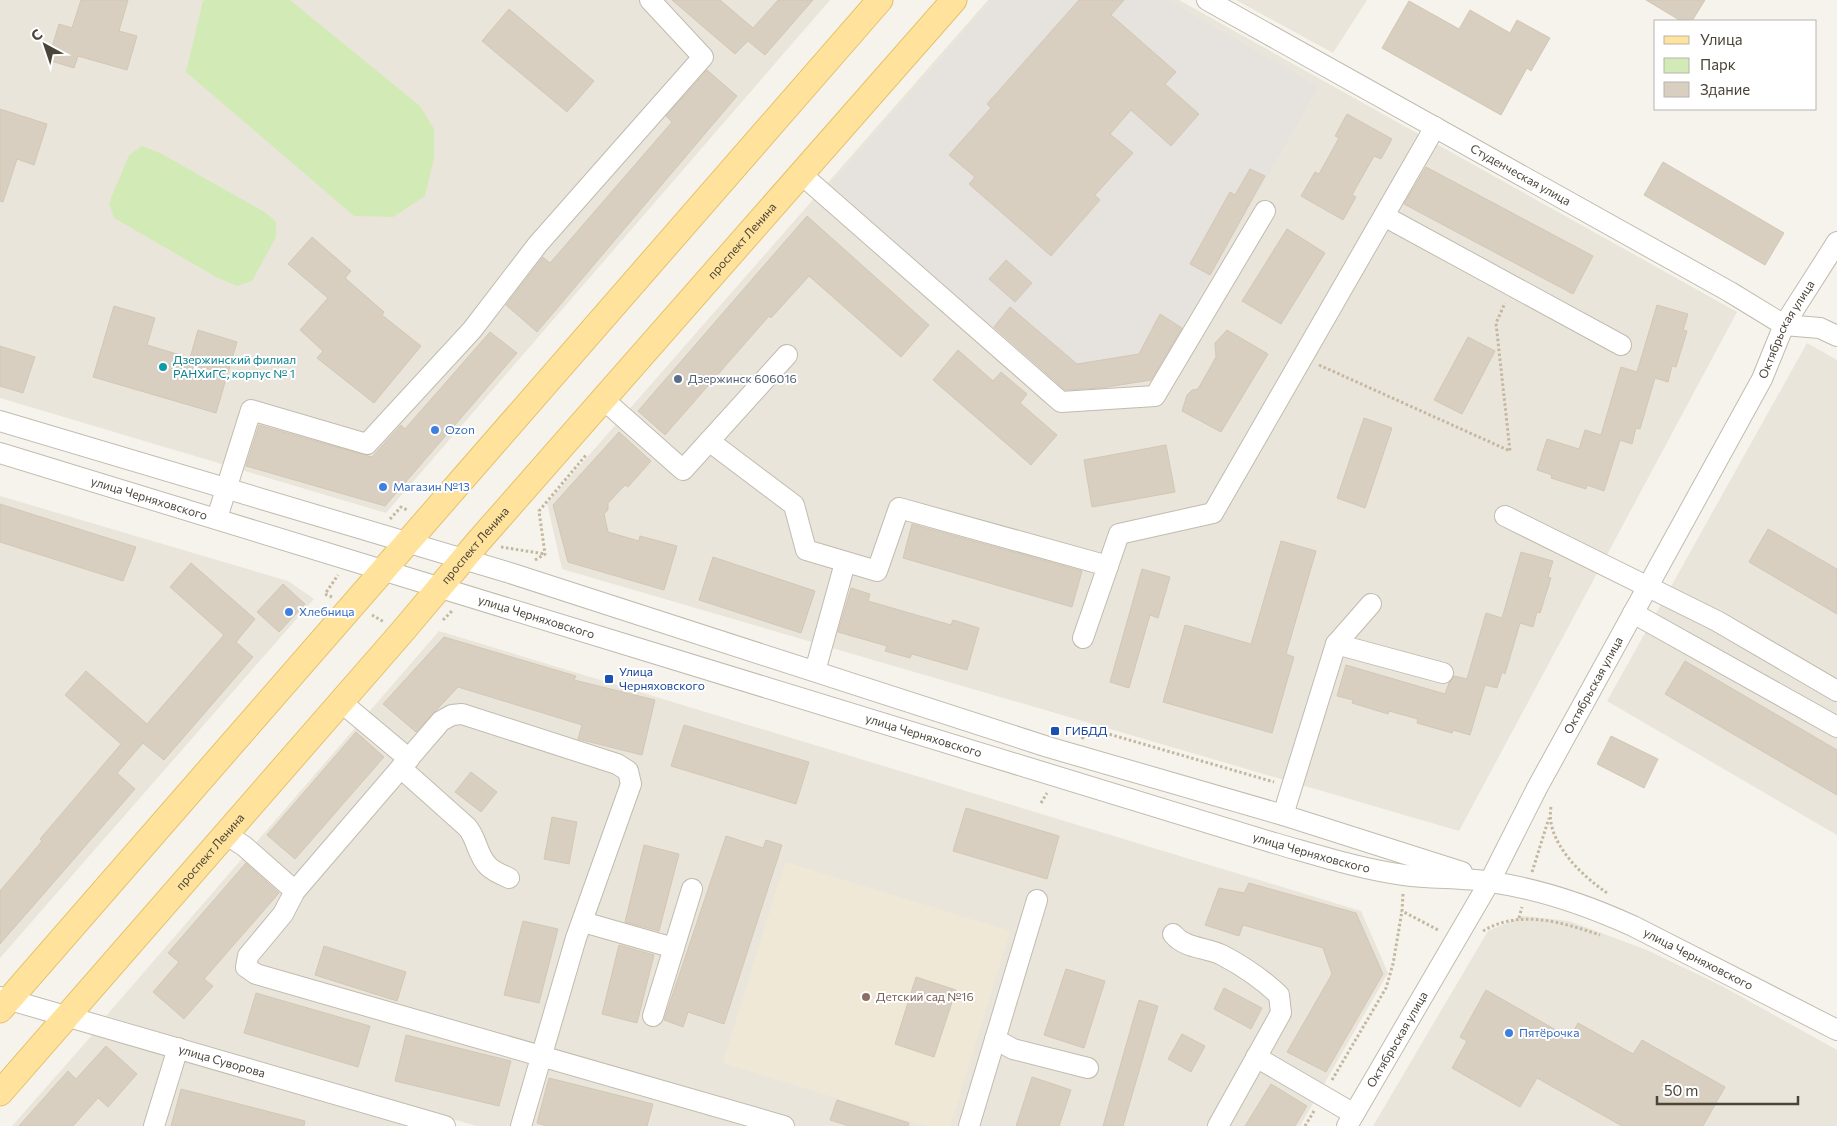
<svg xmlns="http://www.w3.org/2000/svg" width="1837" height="1126" font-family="Commissioner,sans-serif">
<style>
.residential{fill:#eae5da}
.industrial{fill:#e6e2dd}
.education{fill:#efe8d6}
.green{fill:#d2eab5}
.building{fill:#d8cfc1;stroke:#d3c7b4}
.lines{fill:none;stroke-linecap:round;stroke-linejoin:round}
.minor-casing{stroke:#c2bbae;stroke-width:22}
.major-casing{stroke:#e6c16a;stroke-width:27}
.path{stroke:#c4b79f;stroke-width:3;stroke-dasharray:2.5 2.5;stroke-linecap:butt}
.minor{stroke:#fff;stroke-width:20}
.major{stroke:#ffe39c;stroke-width:25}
.culture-dot{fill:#0f9aa8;stroke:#fff;stroke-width:2}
.service-dot{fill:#5c6f8a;stroke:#fff;stroke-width:2}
.shop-dot{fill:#3f7fe0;stroke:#fff;stroke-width:2}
.transit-dot{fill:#1a4fb4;stroke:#fff;stroke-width:2}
.education-dot{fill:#8d6e63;stroke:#fff;stroke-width:2}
.labels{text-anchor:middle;stroke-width:4;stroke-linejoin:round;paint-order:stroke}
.street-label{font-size:12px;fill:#4b4439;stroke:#fff}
.culture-label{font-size:12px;fill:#0d838f;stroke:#fff;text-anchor:start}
.service-label{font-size:12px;fill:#4e5e75;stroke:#fff;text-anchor:start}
.shop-label{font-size:12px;fill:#366cbe;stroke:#fff;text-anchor:start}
.transit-label{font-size:12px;fill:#164399;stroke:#fff;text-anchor:start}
.education-label{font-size:12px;fill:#785e54;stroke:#fff;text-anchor:start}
</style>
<rect width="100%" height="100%" fill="#f6f3ec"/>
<g class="residential">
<polygon points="0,0 830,0 386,513 0,398"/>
<polygon points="988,0 1179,0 1737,312 1459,831 562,569 547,503"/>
<polygon points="1236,0 1367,0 1333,53"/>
<polygon points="1807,343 1837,360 1837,835 1607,701"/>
<polygon points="0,496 288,581 314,599 0,958"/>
<polygon points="439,631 1361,911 1388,973 1300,1126 476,1126 106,1016"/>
<polygon points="1523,916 1569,921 1647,950 1722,986 1837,1050 1837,1126 1373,1126 1488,931"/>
<polygon points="93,1034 410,1126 12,1126"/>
</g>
<polygon class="industrial" points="992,0 1167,0 1318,87 1152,380 1069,392 993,329 831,184"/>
<polygon class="education" points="785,862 1010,931 950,1126 927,1126 723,1063"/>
<g class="green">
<polygon points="206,0 290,0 420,106 434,129 434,159 425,196 393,217 354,216 186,72 203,1"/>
<polygon points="142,146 160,153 266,213 276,222 276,237 252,281 237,286 218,278 114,218 109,203 129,155"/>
</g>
<g class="building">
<polygon points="81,0 128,0 119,31 137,36 127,70 78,56 74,68 48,60 59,24 72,28"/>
<polygon points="672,0 720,0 753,28 778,0 813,0 765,55 748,41 735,54"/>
<polygon points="1079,0 1124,0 1111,15 1176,72 1165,84 1199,114 1171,146 1131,110 1110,134 1133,153 1095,195 1100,200 1051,256 969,184 975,177 949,155 991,108 987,104"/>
<polygon points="1646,0 1705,0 1692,21 1681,21"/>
<polygon points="1409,1 1459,29 1470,10 1510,33 1517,20 1550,38 1531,71 1527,68 1501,115 1382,48"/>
<polygon points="509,9 594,81 567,112 482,41"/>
<polygon points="707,70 737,96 537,332 506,305 543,257 550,263 672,122 666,116"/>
<polygon points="0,109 47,124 34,165 17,159 3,202 0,201"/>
<polygon points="1347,114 1392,139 1381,159 1374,156 1352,195 1356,197 1343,220 1301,196 1315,172 1319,174 1339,138 1335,136"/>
<polygon points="1663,162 1784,233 1765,265 1644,195"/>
<polygon points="1426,167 1593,256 1573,294 1404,204"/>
<polygon points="1250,169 1265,176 1210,275 1190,264 1230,192 1235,195"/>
<polygon points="807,216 929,325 901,357 809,276 771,318 769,316 665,435 638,411"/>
<polygon points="1287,229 1325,253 1281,324 1242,301"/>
<polygon points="312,237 351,271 345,278 384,312 382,315 421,346 374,403 317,358 323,351 300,330 328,298 288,264"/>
<polygon points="1006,260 1032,283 1015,302 989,279"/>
<polygon points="1657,305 1688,314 1683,330 1687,331 1676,367 1672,366 1668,382 1655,378 1640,429 1636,428 1632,444 1620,440 1604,491 1587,485 1586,489 1551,478 1552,475 1537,470 1547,439 1579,449 1585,430 1601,435 1621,367 1637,372"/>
<polygon points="114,306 155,318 147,345 190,358 198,330 237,342 216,413 93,377"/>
<polygon points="1010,307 1077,364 1139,354 1160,314 1182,328 1151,380 1101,388 1065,390 994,327"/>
<polygon points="1227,330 1268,354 1221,432 1182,411 1187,395 1192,390 1198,389 1216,357 1215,343"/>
<polygon points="490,332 517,353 385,506 246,466 259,425 372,457 401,425 405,429"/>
<polygon points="1468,337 1495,351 1462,414 1434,400"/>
<polygon points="0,346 35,357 23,393 0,386"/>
<polygon points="958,350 993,381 1001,372 1027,394 1020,403 1057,435 1031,465 933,380"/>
<polygon points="1364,418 1392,428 1365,508 1337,498"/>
<polygon points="619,432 651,461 628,487 625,485 608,503 608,510 604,514 608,532 639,541 640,536 677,546 664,590 568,562 553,505"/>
<polygon points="1166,445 1175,492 1092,507 1084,460"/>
<polygon points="0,504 136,547 123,581 0,542"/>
<polygon points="912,524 1082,571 1072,607 903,558"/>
<polygon points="1768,529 1837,569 1837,614 1749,562"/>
<polygon points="1281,541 1316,551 1286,654 1294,657 1272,733 1163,702 1185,625 1251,644"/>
<polygon points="1521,552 1553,561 1548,577 1551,578 1540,613 1537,612 1533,627 1520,623 1505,674 1502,672 1497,688 1485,685 1470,735 1453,730 1452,733 1417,723 1418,719 1389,711 1388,714 1352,703 1353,700 1337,696 1346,665 1445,694 1449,683 1454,676 1467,679 1486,613 1502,618"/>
<polygon points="713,557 815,591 801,633 699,600"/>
<polygon points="191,563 255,619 236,642 253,657 164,760 143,743 117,773 135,789 0,944 0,891 42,841 40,839 121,744 65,695 86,671 147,724 224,635 170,587"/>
<polygon points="1142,569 1170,577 1158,618 1150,615 1129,688 1110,682"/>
<polygon points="283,584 305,604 279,632 257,612"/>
<polygon points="851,588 870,594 868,601 951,625 953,620 979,628 967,670 912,654 910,658 885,651 887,646 838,632"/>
<polygon points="444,637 576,676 574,680 655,700 642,755 578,739 582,725 458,687 416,732 383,704"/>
<polygon points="1685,661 1837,750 1837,795 1665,694"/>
<polygon points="684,725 809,762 796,804 671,766"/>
<polygon points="356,732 384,757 295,859 267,835"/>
<polygon points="1611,736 1658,759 1644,788 1597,764"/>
<polygon points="471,772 497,792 481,812 455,792"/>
<polygon points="966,808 1059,836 1047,879 953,851"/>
<polygon points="552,817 577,822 569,864 544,859"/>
<polygon points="726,836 763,848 766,840 782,845 724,1024 688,1012 683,1027 664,1020"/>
<polygon points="644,845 679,854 659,931 625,922"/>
<polygon points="246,863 279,893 204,979 213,986 184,1019 153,992 179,962 168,953"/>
<polygon points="1249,883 1356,913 1383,974 1326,1072 1287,1052 1332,974 1323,948 1243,925 1239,936 1205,925 1219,888 1244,893"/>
<polygon points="523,921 558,929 539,1003 504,995"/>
<polygon points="619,945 654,955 637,1023 602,1014"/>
<polygon points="324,946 406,972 397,1001 315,975"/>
<polygon points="1066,969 1105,981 1084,1048 1044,1035"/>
<polygon points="916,977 956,990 934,1057 895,1044"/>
<polygon points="1224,988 1262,1008 1251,1029 1214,1009"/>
<polygon points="1486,990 1570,1038 1578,1023 1633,1054 1642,1040 1725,1087 1703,1126 1622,1126 1537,1078 1520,1107 1452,1068 1467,1041 1460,1037"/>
<polygon points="256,993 370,1026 358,1067 244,1033"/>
<polygon points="1139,1000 1158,1006 1123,1126 1103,1126"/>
<polygon points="1182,1034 1205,1046 1191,1072 1168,1059"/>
<polygon points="406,1035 511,1061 499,1106 395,1081"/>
<polygon points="106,1046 137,1074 108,1107 98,1098 73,1126 19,1126 68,1071 76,1079"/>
<polygon points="1032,1077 1071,1090 1059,1126 1016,1126"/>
<polygon points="549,1078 653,1104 647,1126 547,1126 537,1123"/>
<polygon points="1271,1084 1307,1106 1295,1126 1245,1126"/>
<polygon points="181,1089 305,1121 304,1126 171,1126"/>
<polygon points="837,1100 909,1123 908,1126 849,1126 830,1120"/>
</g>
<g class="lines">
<defs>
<g id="minor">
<path id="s1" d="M1207 0 1730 292 1784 325 1820 328 1837 336"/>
<polyline points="801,174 1061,402 1155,396 1265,211"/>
<polyline points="1384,216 1621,345"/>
<polyline points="604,400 683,470 787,355"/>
<polyline points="0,421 510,573 1048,747 1283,815 1462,872"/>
<polyline points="709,441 794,505 806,550 877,571 899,508 1108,566"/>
<path id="s2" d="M0 453 1274 843C1317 855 1360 869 1404 875 1433 879 1463 877 1491 882 1540 889 1589 906 1633 926L1837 1030"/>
<polyline points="1505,516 1717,621 1837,691"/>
<polyline points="217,518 251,410 367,444 472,330 538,244 703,57 650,0"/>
<polyline points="1633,613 1837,727"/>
<polyline points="1083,638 1119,534 1213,513 1435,127"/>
<polyline points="1336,644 1443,673"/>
<polyline points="815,671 845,563"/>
<polyline points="341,702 409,759"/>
<path d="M401 768 467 827C477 838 477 855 488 866 493 871 502 875 509 878"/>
<polyline points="1283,815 1336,644 1371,604"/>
<polyline points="225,834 244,846 295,891"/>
<polyline points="583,922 674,948"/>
<path d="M1173 934C1185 949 1206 947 1222 955 1243 966 1262 979 1279 995L1281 1013 1218 1126"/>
<path id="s3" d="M0 997 445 1126"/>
<polyline points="653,1016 692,889"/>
<polyline points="995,1039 1013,1049 1088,1068"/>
<polyline points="1256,1057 1354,1114"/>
<polyline points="154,1126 178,1048"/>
<polyline points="521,1126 576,938 631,784 628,771 617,764 462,714 452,715 441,721 295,891 283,914 248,956 246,967 256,974 784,1126"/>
<polyline points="969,1126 1037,900"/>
<path id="s4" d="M1347 1126 1490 881 1537 788 1762 379 1784 325 1837 242"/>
</g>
<g id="major">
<polyline points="0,1010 880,0"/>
<path id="s5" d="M0 1093 402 632 477 543 954 0"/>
</g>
</defs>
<use href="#minor" class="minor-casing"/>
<use href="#major" class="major-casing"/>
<g class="path">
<polyline points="1319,365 1510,451 1496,323 1505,303"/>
<polyline points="390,519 401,507 407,510"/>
<polyline points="501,547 545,554"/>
<polyline points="535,560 545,554 539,511 586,455"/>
<polyline points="332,597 325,594 338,575"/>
<polyline points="372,615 384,622"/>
<polyline points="443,620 453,610"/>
<polyline points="1082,739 1088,728 1274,782"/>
<polyline points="1041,803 1047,793"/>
<path d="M1551 807C1545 841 1581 875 1607 893"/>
<polyline points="1532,872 1549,818"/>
<polyline points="1403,894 1402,911 1440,931"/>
<polyline points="1519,918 1522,907"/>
<path d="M1483 931C1520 909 1561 922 1600 935"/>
<polyline points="1332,1080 1386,988 1393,964 1402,911"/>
<polyline points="1305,1126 1314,1111"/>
</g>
<use href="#minor" class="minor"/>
<use href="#major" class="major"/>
</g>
<circle class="culture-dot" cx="163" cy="367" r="5"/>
<circle class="service-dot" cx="678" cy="379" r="5"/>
<g class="shop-dot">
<circle cx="435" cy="430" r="5"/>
<circle cx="383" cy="487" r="5"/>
<circle cx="289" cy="612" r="5"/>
<circle cx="1509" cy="1033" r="5"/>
</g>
<g class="transit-dot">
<rect x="604" y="674" width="10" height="10" rx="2.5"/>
<rect x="1050" y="726" width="10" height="10" rx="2.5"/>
</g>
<circle class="education-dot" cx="866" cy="997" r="5"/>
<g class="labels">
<g class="street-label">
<text dy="4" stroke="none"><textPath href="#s1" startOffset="359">Студенческая улица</textPath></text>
<text dy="4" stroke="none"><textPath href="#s5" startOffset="1130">проспект Ленина</textPath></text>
<text dy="4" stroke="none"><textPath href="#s4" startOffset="910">Октябрьская улица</textPath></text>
<text dy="4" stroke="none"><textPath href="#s2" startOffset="156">улица Черняховского</textPath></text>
<text dy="4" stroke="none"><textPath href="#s5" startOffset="725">проспект Ленина</textPath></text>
<text dy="4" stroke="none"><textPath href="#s2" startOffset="561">улица Черняховского</textPath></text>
<text dy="4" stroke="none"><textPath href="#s4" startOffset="505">Октябрьская улица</textPath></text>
<text dy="4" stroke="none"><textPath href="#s2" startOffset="966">улица Черняховского</textPath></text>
<text dy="4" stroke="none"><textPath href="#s5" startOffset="320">проспект Ленина</textPath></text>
<text dy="4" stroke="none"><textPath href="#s2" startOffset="1371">улица Черняховского</textPath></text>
<text dy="4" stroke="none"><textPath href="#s2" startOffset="1776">улица Черняховского</textPath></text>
<text dy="4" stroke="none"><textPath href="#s4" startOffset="100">Октябрьская улица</textPath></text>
<text dy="4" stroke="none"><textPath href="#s3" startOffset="231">улица Суворова</textPath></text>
</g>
<g class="culture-label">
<text x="173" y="364">Дзержинский филиал<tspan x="173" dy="14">РАНХиГС, корпус № 1</tspan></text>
</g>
<g class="service-label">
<text x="688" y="383">Дзержинск 606016</text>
</g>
<g class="shop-label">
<text x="445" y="434">Ozon</text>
<text x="393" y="491">Магазин №13</text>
<text x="299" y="616">Хлебница</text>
<text x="1519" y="1037">Пятёрочка</text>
</g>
<g class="transit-label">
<text x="619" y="676">Улица<tspan x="619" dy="14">Черняховского</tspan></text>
<text x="1065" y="735">ГИБДД</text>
</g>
<g class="education-label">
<text x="876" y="1001">Детский сад №16</text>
</g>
</g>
<rect x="1654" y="20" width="162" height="90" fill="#ffffff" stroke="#b7b4b0"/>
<rect x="1664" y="36" width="25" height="8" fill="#ffe39c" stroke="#b7b4b0"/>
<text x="1700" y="45" font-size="15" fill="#4b4439">Улица</text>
<rect x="1664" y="58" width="25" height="15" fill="#d2eab5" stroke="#b7b4b0"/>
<text x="1700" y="70" font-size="15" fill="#4b4439">Парк</text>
<rect x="1664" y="82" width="25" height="15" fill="#d8cfc1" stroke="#b7b4b0"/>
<text x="1700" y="95" font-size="15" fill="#4b4439">Здание</text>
<g transform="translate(45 45) rotate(320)" stroke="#ffffff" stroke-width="4" paint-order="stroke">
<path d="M0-4L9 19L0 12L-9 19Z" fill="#4b4439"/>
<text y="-8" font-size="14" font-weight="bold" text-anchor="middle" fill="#4b4439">С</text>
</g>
<path d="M1657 1096v8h141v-8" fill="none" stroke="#4b4439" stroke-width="2.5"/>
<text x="1664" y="1096" font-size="15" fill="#4b4439" stroke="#ffffff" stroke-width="4" paint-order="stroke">50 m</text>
</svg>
